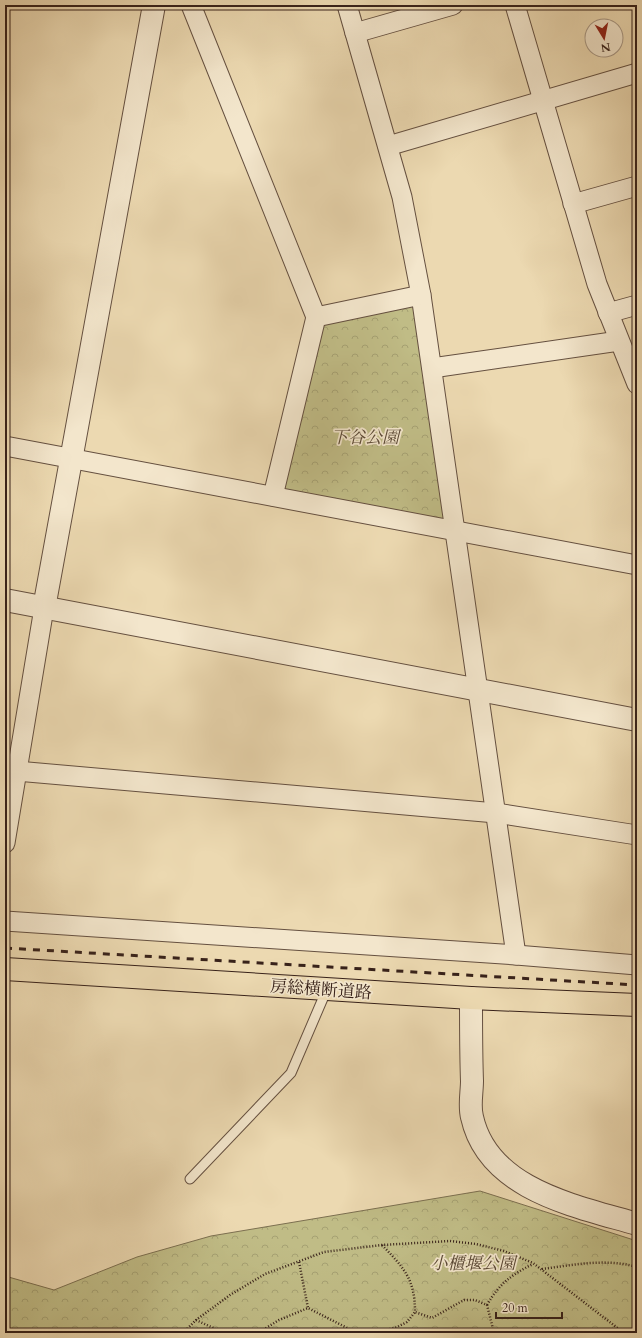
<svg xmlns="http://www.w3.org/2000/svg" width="642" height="1338" font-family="Cardo,'Noto Serif JP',serif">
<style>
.forest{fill:url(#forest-crowns);stroke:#7c6f50}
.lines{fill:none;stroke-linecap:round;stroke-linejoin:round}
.service-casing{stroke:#655040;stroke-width:11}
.minor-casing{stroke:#655040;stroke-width:21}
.tertiary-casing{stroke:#655040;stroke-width:24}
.trunk-casing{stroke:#38221a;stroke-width:24}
.path{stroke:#38221a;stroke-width:2.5;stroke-dasharray:1 2;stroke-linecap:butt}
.service{stroke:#f3e6cc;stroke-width:9}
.minor{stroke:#f3e6cc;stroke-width:19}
.tertiary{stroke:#f3e6cc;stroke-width:22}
.trunk{stroke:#ecd9b1;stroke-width:22}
.rail{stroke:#38221a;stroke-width:3;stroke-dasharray:7 7;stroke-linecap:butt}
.labels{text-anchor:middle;stroke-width:3.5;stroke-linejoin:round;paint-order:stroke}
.park-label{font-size:17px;font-style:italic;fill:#5a4835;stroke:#f3e6cc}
.street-label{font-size:17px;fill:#38221a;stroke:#f3e6cc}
</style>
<defs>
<pattern id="forest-crowns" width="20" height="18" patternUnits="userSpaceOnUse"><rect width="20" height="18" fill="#c0bc86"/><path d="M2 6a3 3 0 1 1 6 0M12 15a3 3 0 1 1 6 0" fill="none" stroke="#a6a173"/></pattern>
</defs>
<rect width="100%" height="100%" fill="#ecd9b1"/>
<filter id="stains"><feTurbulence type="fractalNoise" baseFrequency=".005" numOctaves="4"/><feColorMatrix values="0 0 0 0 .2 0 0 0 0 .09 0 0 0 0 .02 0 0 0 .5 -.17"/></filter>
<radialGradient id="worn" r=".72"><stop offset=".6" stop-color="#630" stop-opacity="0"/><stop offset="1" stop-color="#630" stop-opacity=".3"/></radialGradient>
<g class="forest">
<polygon points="421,295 454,530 273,496 316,317"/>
<polygon points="480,1191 637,1241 637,1333 5,1333 5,1276 54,1290 137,1257 211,1236"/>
</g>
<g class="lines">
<defs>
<polyline id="service" points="190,1179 291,1073 327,989"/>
<g id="minor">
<polyline points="191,5 316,317 273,496"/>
<polyline points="347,5 402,197 421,295 516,955"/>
<polyline points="515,5 597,284 637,384"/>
<polyline points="355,33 453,5"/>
<polyline points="388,146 637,73"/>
<polyline points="573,204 637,186"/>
<polyline points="608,313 637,305"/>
<polyline points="316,317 421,295"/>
<polyline points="432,368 619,341"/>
<polyline points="5,446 637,565"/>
<polyline points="5,770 496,813 637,835"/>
<polyline points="5,843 44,608"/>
<polyline points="5,921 516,955 637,965"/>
</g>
<g id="tertiary">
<polyline points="5,600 637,720"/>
<polyline points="44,608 154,5"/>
<path d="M471 998C471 1026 471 1053 472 1081 472 1092 469 1106 472 1117 488 1190 576 1206 637 1224"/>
</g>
<polyline id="trunk" points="5,969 471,998 637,1005"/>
</defs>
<use href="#service" class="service-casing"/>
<use href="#minor" class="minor-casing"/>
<use href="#tertiary" class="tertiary-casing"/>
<use href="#trunk" class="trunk-casing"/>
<g class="path">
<path d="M382 1245C404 1268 415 1279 415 1312L432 1318 464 1300H475L487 1305 494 1333"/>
<polyline points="299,1262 308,1308"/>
<path d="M542 1269C573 1265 606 1258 637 1267"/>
<path d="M487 1305C499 1284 511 1275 533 1264"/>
<polyline points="196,1320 224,1333"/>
<polyline points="183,1333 196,1320 230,1295 265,1274 324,1252 382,1245 450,1241 476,1244 504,1251 533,1263 624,1333"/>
<polyline points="258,1333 279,1320 308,1308 357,1333 375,1332 395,1328 407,1322 415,1312"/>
</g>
<use href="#service" class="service"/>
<use href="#minor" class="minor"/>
<use href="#tertiary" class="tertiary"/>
<use href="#trunk" class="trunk"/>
<polyline class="rail" points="5,948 637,985"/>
</g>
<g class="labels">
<g class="park-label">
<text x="365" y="443">下谷公園</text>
<text x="473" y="1269">小櫃堰公園</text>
</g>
<g class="street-label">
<text transform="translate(321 989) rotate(4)" y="6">房総横断道路</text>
</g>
</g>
<rect width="642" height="1338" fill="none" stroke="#ecd9b1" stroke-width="20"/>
<rect x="6" y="6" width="630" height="1326" fill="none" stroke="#38221a" stroke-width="2"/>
<rect x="10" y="10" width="622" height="1318" fill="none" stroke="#38221a"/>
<g transform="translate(604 38) rotate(170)"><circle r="19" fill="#f3e6cc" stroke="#a89885"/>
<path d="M0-3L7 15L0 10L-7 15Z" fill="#8f2418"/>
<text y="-6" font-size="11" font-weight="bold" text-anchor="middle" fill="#38221a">N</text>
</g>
<path d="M496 1312v6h66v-6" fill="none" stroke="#38221a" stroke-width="2"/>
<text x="502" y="1312" font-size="12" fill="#38221a" stroke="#f3e6cc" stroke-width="3" paint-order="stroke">20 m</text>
<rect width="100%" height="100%" filter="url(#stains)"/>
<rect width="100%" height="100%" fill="url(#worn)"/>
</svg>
